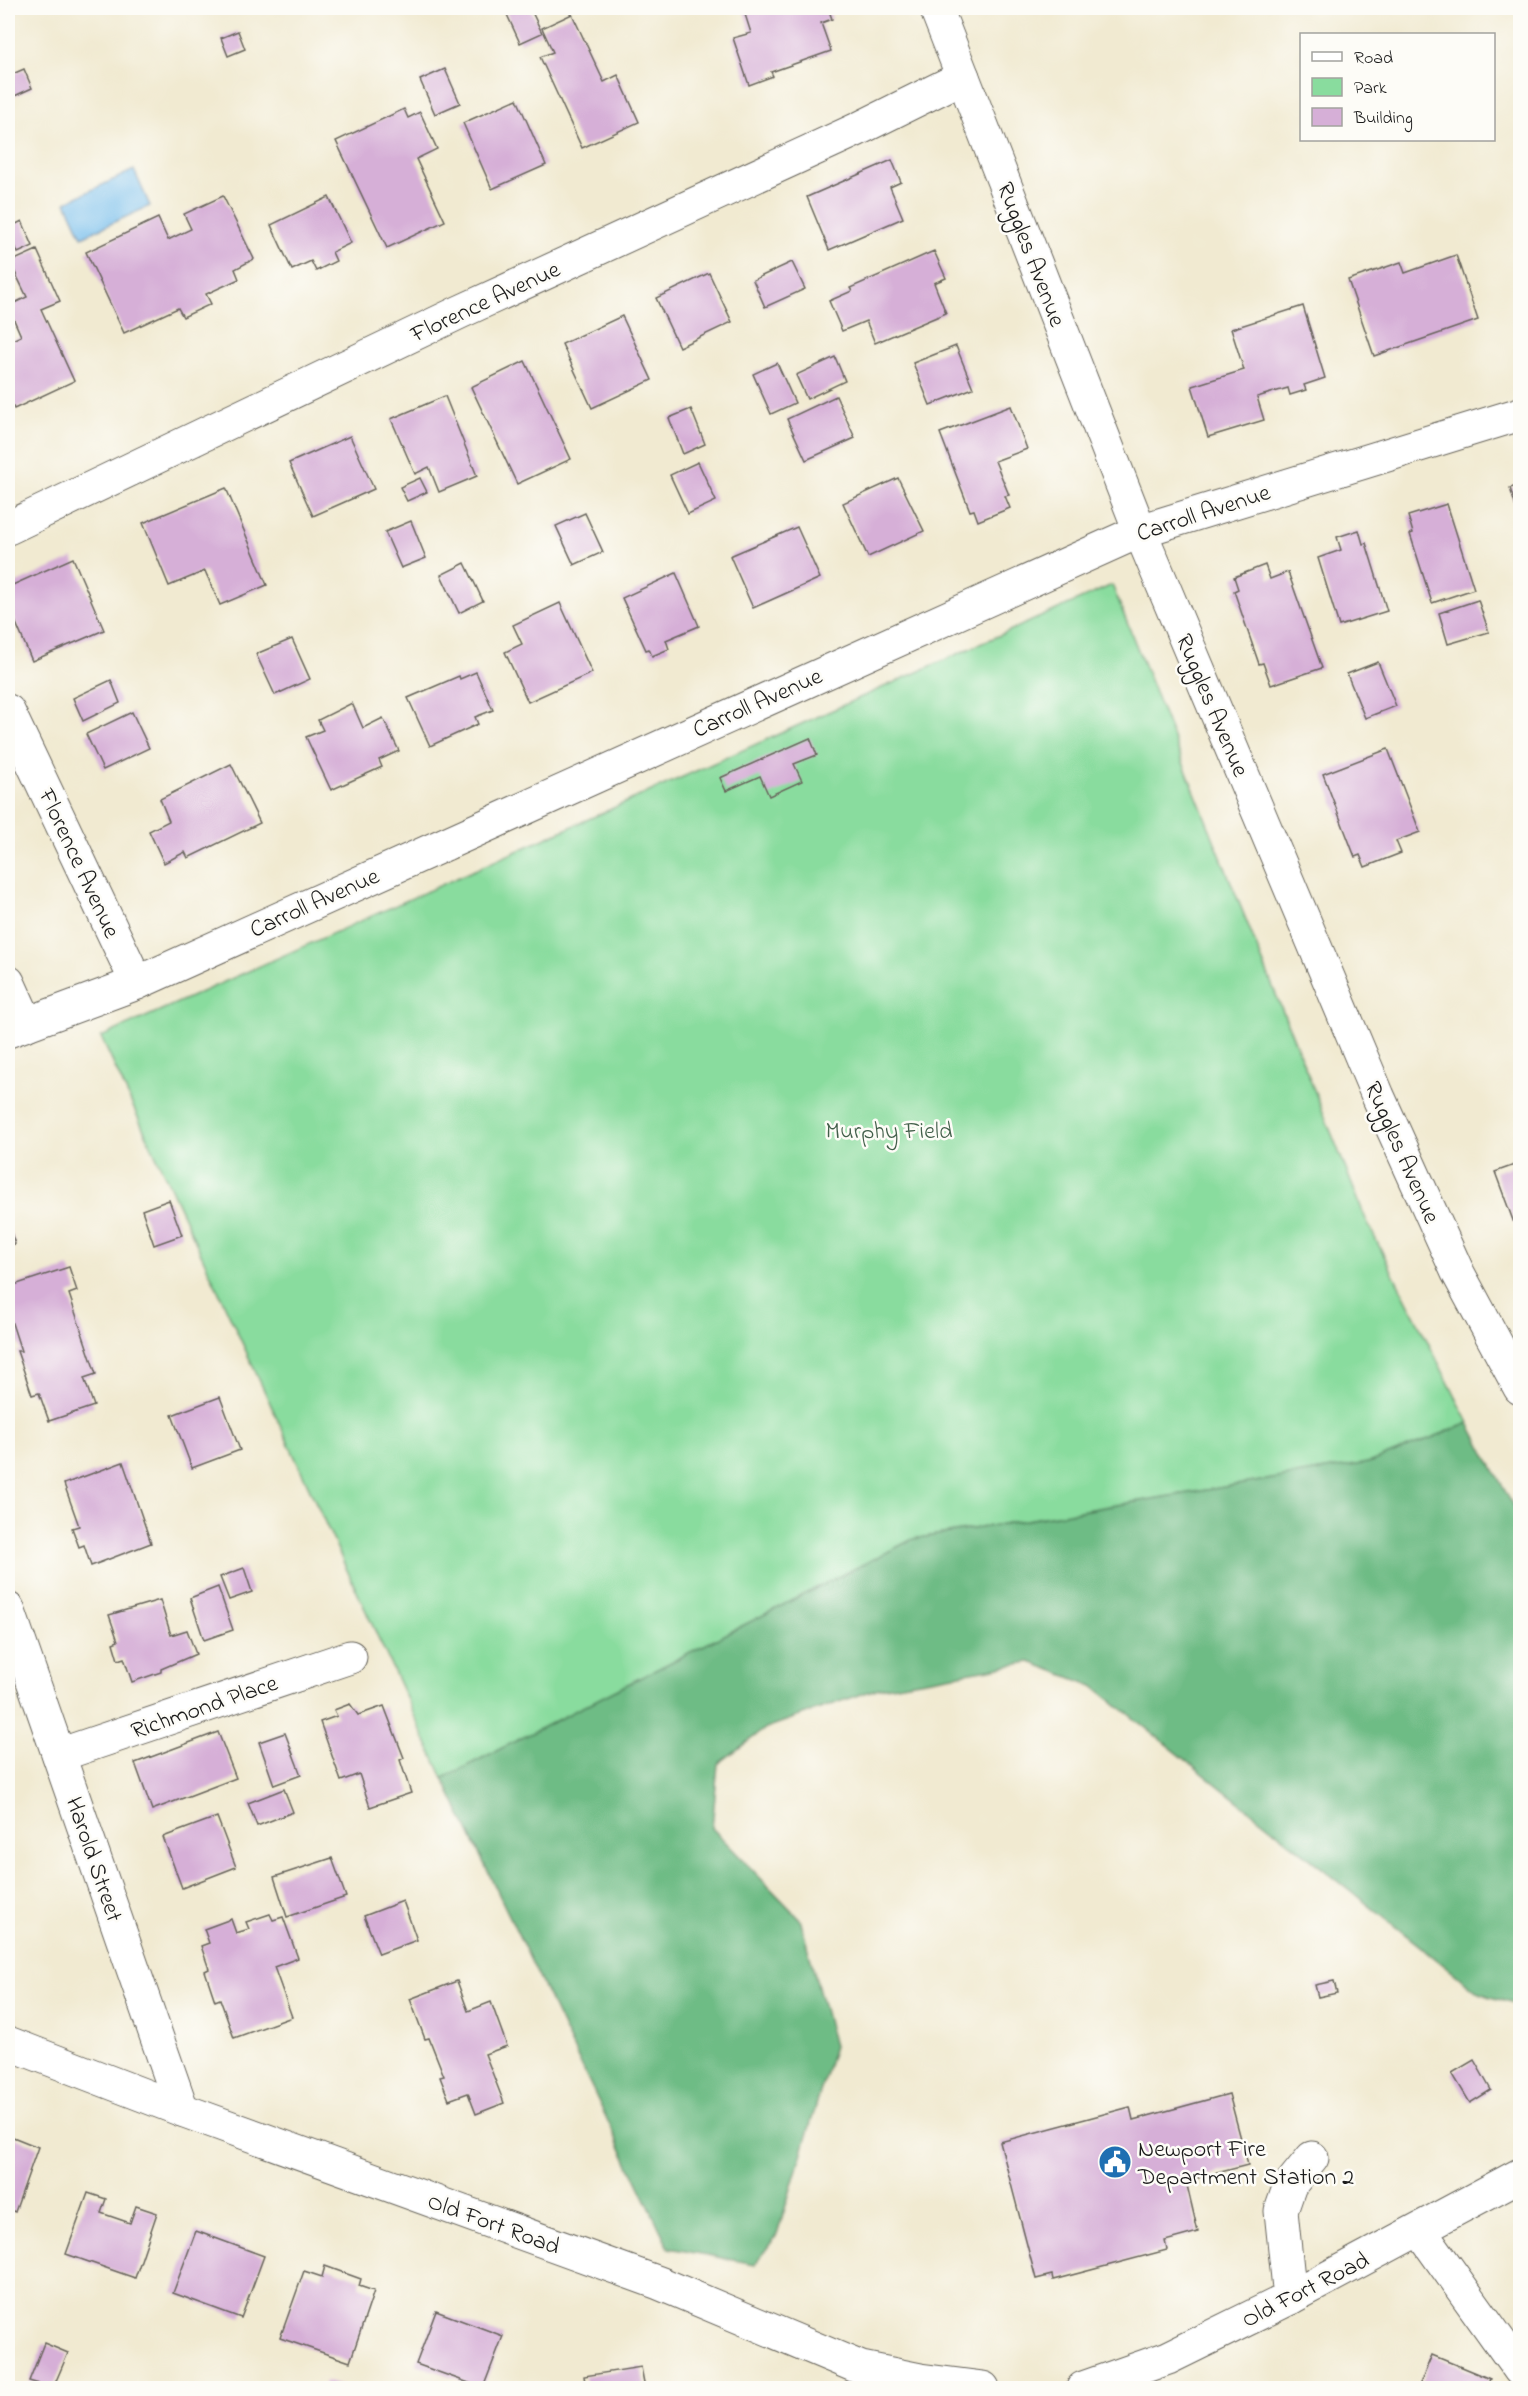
<svg xmlns="http://www.w3.org/2000/svg" width="1528" height="2396" font-family="'Indie Flower',sans-serif">
<style>
.green{fill:#89dc9e;stroke:#527c5d;stroke-width:1.5}
.forest{fill:#6ebc85;stroke:#456c50;stroke-width:1.5}
.water{fill:#74bded;stroke:#486c84;stroke-width:1.5}
.building{fill:#d6afd7}
.lines{fill:none;stroke-linecap:round;stroke-linejoin:round}
.minor-casing{stroke:#67645b;stroke-width:35}
.minor{stroke:#fff;stroke-width:33}
.labels{text-anchor:middle;stroke-width:5;stroke-linejoin:round;paint-order:stroke}
.street-label{font-size:24px;fill:#1c1c1c;stroke:#fdfcf7}
.park-label{font-size:24px;fill:#425f4a;stroke:#fdfcf7}
.poi-label{font-size:24px;fill:#1c1c1c;stroke:#fdfcf7;text-anchor:start}
</style>
<rect width="100%" height="100%" fill="#fdfcf7"/>
<filter id="ink" filterUnits="userSpaceOnUse"><feTurbulence type="fractalNoise" baseFrequency=".0167" numOctaves="2"/><feDisplacementMap in="SourceGraphic" scale="12" xChannelSelector="R" yChannelSelector="G"/><feConvolveMatrix kernelMatrix="1 2 1 2 8 2 1 2 1" color-interpolation-filters="sRGB"/></filter>
<filter id="wash" filterUnits="userSpaceOnUse"><feTurbulence type="fractalNoise" baseFrequency=".008" numOctaves="4" result="noise"/><feDisplacementMap in="SourceGraphic" scale="24" xChannelSelector="R" yChannelSelector="G"/><feGaussianBlur stdDeviation="1.35" result="paint"/><feColorMatrix in="noise" values="0 0 0 0 0 0 0 0 0 0 0 0 0 0 0 0 0 1.4 0 .05"/><feComposite in="paint" operator="in"/></filter>
<g filter="url(#wash)">
<rect width="100%" height="100%" fill="#f1ead1"/>
<polygon class="green" points="1112,585 1367,1222 1469,1423 1368,1463 913,1539 443,1778 101,1037"/>
<polygon class="forest" points="1469,1423 1520,1519 1520,2006 1479,1993 1093,1686 1030,1662 879,1688 766,1728 718,1764 712,1828 800,1919 834,2046 777,2235 755,2264 669,2248 443,1778 913,1539 1368,1463"/>
<polygon class="water" points="134,170 150,206 82,237 66,202"/>
<g id="blocks">
<g class="building">
<polygon points="504,8 530,8 542,33 520,43"/>
<polygon points="743,8 828,8 832,19 821,23 831,51 771,72 773,76 749,85 733,38 751,33"/>
<polygon points="572,14 604,82 618,75 639,122 582,148 540,57 553,52 542,28"/>
<polygon points="238,31 245,49 228,56 221,38"/>
<polygon points="24,69 32,88 8,99 8,76"/>
<polygon points="445,69 460,103 435,114 420,80"/>
<polygon points="517,99 546,165 492,189 463,123"/>
<polygon points="404,109 408,118 420,112 437,149 416,159 445,221 387,248 336,141"/>
<polygon points="892,160 901,182 890,187 903,218 829,250 807,197"/>
<polygon points="223,196 254,259 235,269 239,279 206,294 211,304 183,317 178,308 124,333 86,252 158,218 168,240 191,229 184,214"/>
<polygon points="329,197 351,243 332,252 336,261 316,271 311,261 292,270 271,225"/>
<polygon points="22,221 33,246 18,253 8,228"/>
<polygon points="37,250 60,301 41,309 74,381 14,409 8,395 8,342 21,336 8,306 27,297 10,262"/>
<polygon points="934,251 946,278 934,283 946,313 875,343 866,321 842,331 829,301 852,291 850,288"/>
<polygon points="1456,255 1478,320 1374,356 1348,280 1401,262 1405,273"/>
<polygon points="792,262 805,289 765,307 753,280"/>
<polygon points="709,273 732,322 679,347 656,298"/>
<polygon points="1303,306 1325,378 1304,385 1306,390 1290,395 1288,388 1257,397 1264,420 1208,437 1192,386 1244,370 1231,329"/>
<polygon points="622,316 652,380 592,408 562,344"/>
<polygon points="956,346 973,388 930,405 913,363"/>
<polygon points="835,357 845,381 807,399 796,375"/>
<polygon points="525,361 571,459 517,484 471,387"/>
<polygon points="777,363 795,403 771,414 753,374"/>
<polygon points="445,396 477,476 439,492 429,467 415,474 391,419"/>
<polygon points="836,396 855,438 806,460 787,419"/>
<polygon points="1011,406 1027,449 995,461 1009,495 1005,496 1010,508 978,521 974,510 970,511 940,433"/>
<polygon points="691,409 705,444 683,454 669,418"/>
<polygon points="350,436 374,489 313,516 289,463"/>
<polygon points="698,462 716,501 688,514 670,475"/>
<polygon points="420,478 427,492 407,501 400,487"/>
<polygon points="898,478 924,531 868,557 843,503"/>
<polygon points="1520,485 1520,521 1510,488"/>
<polygon points="226,488 267,585 220,605 205,571 169,586 143,523"/>
<polygon points="1447,504 1474,589 1432,603 1410,534 1413,533 1408,516"/>
<polygon points="585,513 603,552 574,565 556,526"/>
<polygon points="411,521 426,558 401,568 385,532"/>
<polygon points="797,527 820,578 753,608 730,556"/>
<polygon points="1359,530 1363,544 1366,543 1387,611 1339,626 1318,558 1341,550 1337,537"/>
<polygon points="73,558 104,630 32,661 8,604 8,587"/>
<polygon points="465,563 483,601 459,613 441,575"/>
<polygon points="1265,565 1270,579 1288,572 1322,668 1271,685 1263,663 1259,664 1234,591 1238,589 1234,577"/>
<polygon points="676,573 699,626 666,640 669,649 652,656 649,649 646,650 622,598"/>
<polygon points="1478,600 1489,632 1448,644 1439,613"/>
<polygon points="560,603 592,673 528,702 505,652 522,644 513,625"/>
<polygon points="292,639 310,679 275,695 256,654"/>
<polygon points="1378,662 1396,706 1365,718 1347,674"/>
<polygon points="476,672 493,710 475,717 478,724 430,746 408,698 459,676 460,679"/>
<polygon points="111,680 120,703 83,721 73,698"/>
<polygon points="352,703 363,728 383,718 399,751 379,760 382,767 331,790 306,737 323,730 318,720"/>
<polygon points="132,712 149,748 103,770 86,734"/>
<polygon points="810,738 817,755 794,764 802,781 769,796 760,776 726,791 720,778"/>
<polygon points="1388,749 1420,832 1396,841 1401,853 1365,867 1360,855 1355,857 1323,774"/>
<polygon points="231,764 260,823 188,858 185,852 164,863 149,831 169,821 160,799"/>
<polygon points="1520,1163 1520,1221 1514,1223 1495,1172"/>
<polygon points="169,1200 182,1235 154,1245 142,1210"/>
<polygon points="8,1224 15,1244 8,1246"/>
<polygon points="69,1267 77,1291 69,1294 96,1374 84,1378 94,1406 49,1421 39,1393 32,1395 17,1351 21,1351 8,1311 8,1287"/>
<polygon points="220,1397 240,1450 192,1468 172,1415"/>
<polygon points="123,1462 151,1543 91,1566 84,1545 79,1547 72,1528 79,1526 64,1484"/>
<polygon points="244,1568 252,1592 229,1600 220,1577"/>
<polygon points="218,1587 233,1630 204,1640 190,1598"/>
<polygon points="160,1600 171,1635 187,1630 196,1654 161,1669 161,1672 132,1682 124,1658 118,1660 113,1643 118,1641 109,1615"/>
<polygon points="350,1704 358,1715 384,1706 404,1758 400,1760 411,1793 370,1807 359,1774 341,1781 320,1722 337,1716 334,1710"/>
<polygon points="218,1732 236,1778 152,1810 135,1763"/>
<polygon points="285,1733 301,1775 274,1785 259,1742"/>
<polygon points="284,1789 293,1812 257,1826 248,1803"/>
<polygon points="217,1817 236,1867 182,1888 163,1837"/>
<polygon points="332,1858 346,1897 287,1917 274,1877"/>
<polygon points="403,1901 417,1940 379,1954 364,1916"/>
<polygon points="270,1914 273,1920 283,1917 298,1958 274,1967 292,2017 234,2038 220,1999 215,2001 205,1971 209,1969 201,1946 209,1943 204,1929 231,1919 236,1933 249,1929 246,1922"/>
<polygon points="457,1981 468,2011 491,2002 507,2046 485,2054 504,2103 476,2114 468,2093 449,2100 440,2077 444,2076 429,2038 425,2039 410,1999"/>
<polygon points="1334,1981 1337,1993 1318,1997 1315,1985"/>
<polygon points="1474,2060 1491,2090 1470,2103 1452,2073"/>
<polygon points="1229,2094 1248,2165 1186,2181 1198,2232 1165,2241 1167,2250 1053,2280 1052,2275 1036,2279 1000,2142 1130,2107 1133,2120"/>
<polygon points="8,2135 38,2147 15,2212 8,2209"/>
<polygon points="88,2193 106,2199 101,2213 130,2223 136,2206 157,2213 135,2278 66,2254"/>
<polygon points="196,2231 264,2256 241,2318 173,2293"/>
<polygon points="325,2266 361,2279 359,2286 374,2291 350,2362 280,2338 304,2271 322,2277"/>
<polygon points="436,2311 503,2336 483,2388 416,2364"/>
<polygon points="44,2343 68,2353 53,2388 29,2381"/>
<polygon points="1432,2355 1490,2379 1486,2388 1418,2388"/>
<polygon points="641,2367 645,2388 586,2388 584,2376"/>
<polygon points="325,2381 347,2388 323,2388"/>
</g>
</g>
</g>
<g filter="url(#ink)">
<use href="#blocks" fill-opacity="0" stroke="#67645b" stroke-width="1.5"/>
<g class="lines">
<defs>
<g id="minor">
<polyline points="936,8 1140,531 1378,1096 1458,1273 1520,1388"/>
<polyline points="8,528 460,312 856,130 963,77"/>
<polyline points="8,711 137,983"/>
<polyline points="8,982 27,1024"/>
<polyline points="8,1031 137,983 1140,531 1520,414"/>
<polyline points="8,1609 182,2110"/>
<polyline points="59,1755 350,1657"/>
<polyline points="8,2043 182,2110 659,2283 861,2368 920,2380 983,2388"/>
<polyline points="1420,2230 1520,2370"/>
<polyline points="1290,2298 1281,2211 1290,2185 1312,2158"/>
<polyline points="1083,2388 1168,2358 1290,2298 1520,2175"/>
</g>
</defs>
<use href="#minor" class="minor-casing"/>
<use href="#minor" class="minor"/>
</g>
</g>
<defs>
<symbol id="civic-disc" viewBox="-11 -11 22 22"><circle r="9.5" fill="#1f6fb2" stroke="#fdfcf7"/><path d="M-.6-6.5H3V-4.5H.6V-3L4-1V1h2V6H-6V1h2V-1L-.6-3ZM-1.2 2.5V6h2.4V2.5Z" fill="#fff"/></symbol>
</defs>
<g fill-rule="evenodd">
<use href="#civic-disc" x="1096" y="2143" width="38" height="38"/>
</g>
<g class="labels">
<g class="street-label">
<text transform="translate(1032 254) rotate(69)" y="8">Ruggles Avenue</text>
<text transform="translate(485 301) rotate(-25)" y="8">Florence Avenue</text>
<text transform="translate(1203 512) rotate(-18)" y="8">Carroll Avenue</text>
<text transform="translate(757 702) rotate(-24)" y="8">Carroll Avenue</text>
<text transform="translate(1213 705) rotate(67)" y="8">Ruggles Avenue</text>
<text transform="translate(80 863) rotate(65)" y="8">Florence Avenue</text>
<text transform="translate(314 902) rotate(-24)" y="8">Carroll Avenue</text>
<text transform="translate(1403 1152) rotate(66)" y="8">Ruggles Avenue</text>
<text transform="translate(204 1706) rotate(-19)" y="8">Richmond Place</text>
<text transform="translate(95 1859) rotate(71)" y="8">Harold Street</text>
<text transform="translate(494 2223) rotate(20)" y="8">Old Fort Road</text>
<text transform="translate(1305 2289) rotate(-27)" y="8">Old Fort Road</text>
</g>
<g class="park-label">
<text x="889" y="1138">Murphy Field</text>
</g>
<g class="poi-label">
<text x="1138" y="2156">Newport Fire<tspan x="1138" dy="28">Department Station 2</tspan></text>
</g>
</g>
<rect width="1528" height="2396" fill="none" stroke="#fdfcf7" stroke-width="30"/>
<rect x="1300" y="33" width="195" height="108" fill="#fdfcf7" stroke="#a3a29f" stroke-width="1.5"/>
<rect x="1312" y="52" width="30" height="9" fill="#ffffff" stroke="#a3a29f" stroke-width="1.5"/>
<text x="1354" y="63" font-size="18" fill="#1c1c1c">Road</text>
<rect x="1312" y="78" width="30" height="18" fill="#89dc9e" stroke="#a3a29f" stroke-width="1.5"/>
<text x="1354" y="93" font-size="18" fill="#1c1c1c">Park</text>
<rect x="1312" y="108" width="30" height="18" fill="#d6afd7" stroke="#a3a29f" stroke-width="1.5"/>
<text x="1354" y="123" font-size="18" fill="#1c1c1c">Building</text>
</svg>
